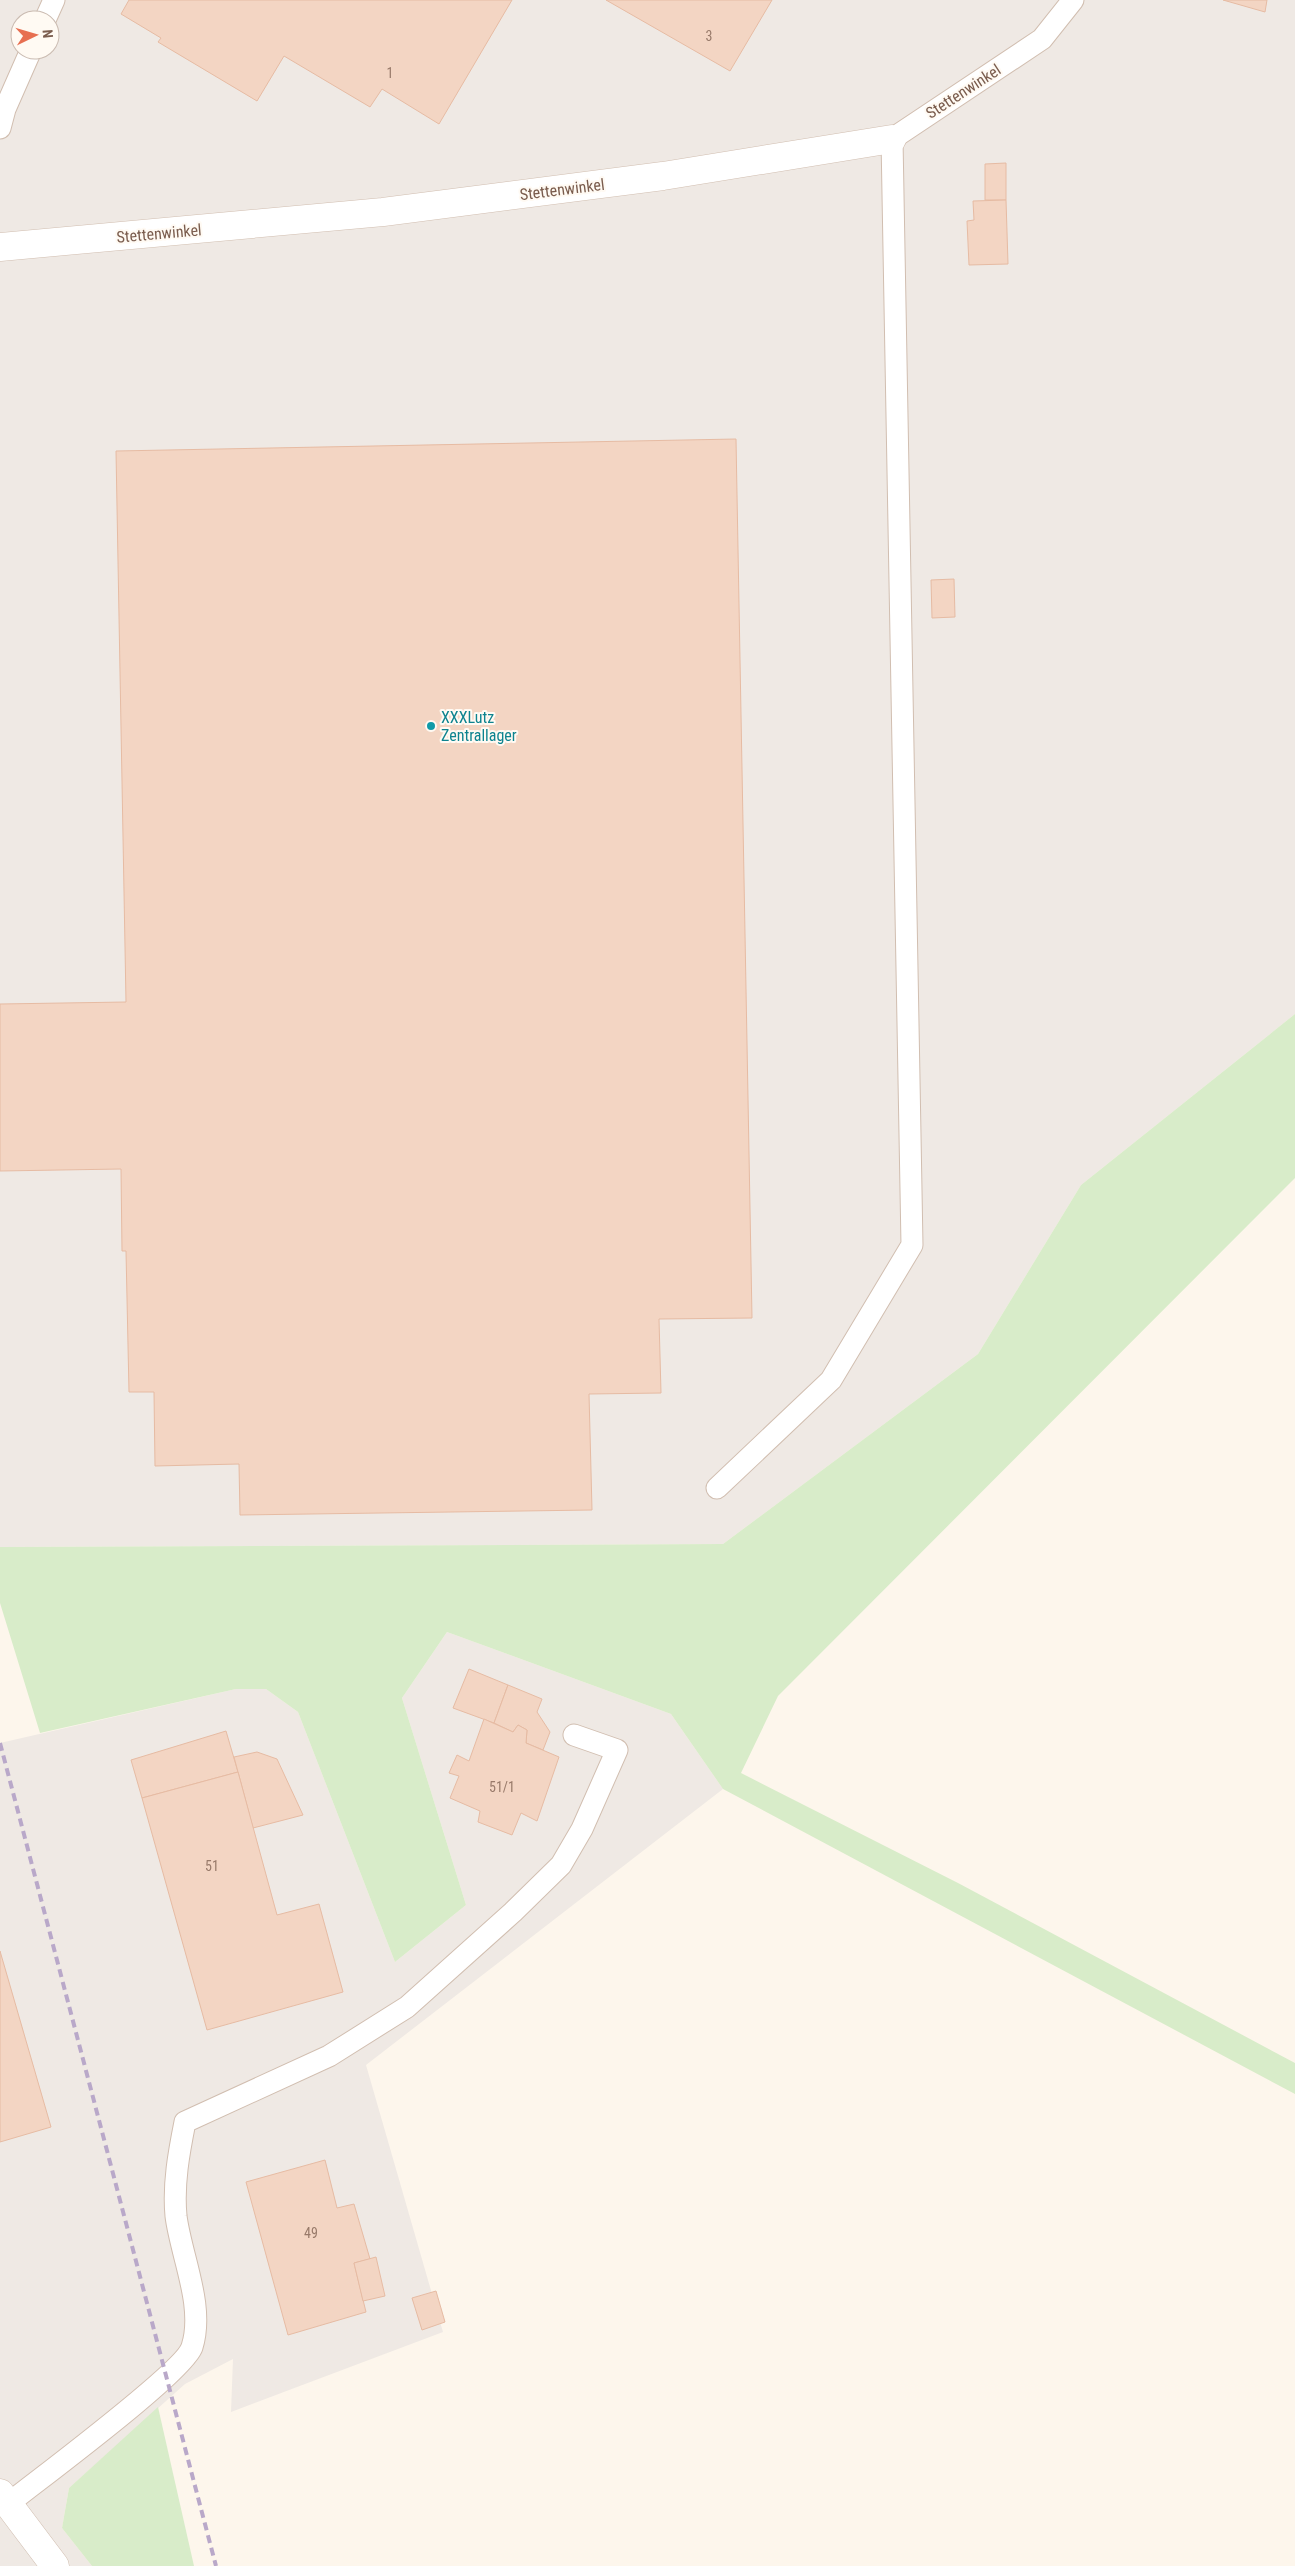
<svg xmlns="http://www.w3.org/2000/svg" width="1295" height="2566" font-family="'Roboto Condensed',sans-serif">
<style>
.industrial{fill:#efe9e4;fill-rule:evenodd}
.green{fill:#d8ecc9}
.building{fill:#f3d5c3;stroke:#e6bba3}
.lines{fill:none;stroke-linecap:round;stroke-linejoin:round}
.service-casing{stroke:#d1beb0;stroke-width:23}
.minor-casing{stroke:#d1beb0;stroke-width:29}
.tertiary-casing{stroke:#d1beb0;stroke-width:29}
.service{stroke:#fff;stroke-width:21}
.minor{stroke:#fff;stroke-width:28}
.tertiary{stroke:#fff;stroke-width:28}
.rail{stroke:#b9a8c9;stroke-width:4;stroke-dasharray:8 5;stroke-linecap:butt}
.culture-dot{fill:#0f9aa8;stroke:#fffaf3;stroke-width:2}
.labels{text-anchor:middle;stroke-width:4;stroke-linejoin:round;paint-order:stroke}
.number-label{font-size:14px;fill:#987a6a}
.street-label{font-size:16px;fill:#7a5c4d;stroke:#fffaf3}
.culture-label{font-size:16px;fill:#0d838f;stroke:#fffaf3;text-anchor:start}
</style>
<rect width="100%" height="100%" fill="#fdf6ec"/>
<g class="industrial">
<path d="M0 0H1295V1014L1081 1185 978 1354 723 1544 0 1547ZM20 20H50V50H20Z"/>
<polygon points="447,1632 671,1714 723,1789 366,2065 443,2332 231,2412 233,2359 185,2384 69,2488 62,2528 92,2566 0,2566 0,1743 236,1689 266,1689 298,1712 395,1962 466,1905 402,1698"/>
</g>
<g class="green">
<polygon points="1295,1014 1295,1178 778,1696 741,1773 958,1883 1295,2063 1295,2094 723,1789 671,1714 447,1632 402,1698 466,1905 395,1962 298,1712 266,1689 236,1689 40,1733 0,1603 0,1547 723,1544 978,1354 1081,1185"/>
<polygon points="158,2407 194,2566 92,2566 62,2528 69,2488"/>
</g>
<g class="building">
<polygon points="129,0 512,0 439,124 382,89 370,107 284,56 257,101 158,42 161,38 121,14"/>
<polygon points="606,0 772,0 730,71"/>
<polygon points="1223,0 1267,0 1265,12"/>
<polygon points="1006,163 1006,200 985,200 985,164"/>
<polygon points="1006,200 1008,264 969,265 967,221 974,220 973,201"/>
<polygon points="736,439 752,1318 659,1319 661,1393 589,1394 592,1510 240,1515 239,1464 155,1466 154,1392 129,1392 126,1251 122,1251 121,1169 0,1171 0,1004 126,1002 116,451"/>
<polygon points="954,579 955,617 932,618 931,580"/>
<polygon points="469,1669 508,1685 494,1723 453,1708"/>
<polygon points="508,1685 542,1699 537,1712 550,1732 543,1750 526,1743 527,1730 518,1725 513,1732 494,1723"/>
<polygon points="484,1719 513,1732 518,1725 527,1730 526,1743 559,1757 537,1821 521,1813 512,1835 478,1822 480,1811 450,1798 459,1776 449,1773 457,1755 469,1761"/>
<polygon points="226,1731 238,1772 142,1798 131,1760"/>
<polygon points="257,1752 277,1759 303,1815 253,1828 234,1757"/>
<polygon points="238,1772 277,1915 319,1904 343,1992 207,2030 142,1798"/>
<polygon points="0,1951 51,2127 0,2142"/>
<polygon points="325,2160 337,2208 354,2204 370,2259 354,2263 366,2312 288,2335 246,2182"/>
<polygon points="376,2257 385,2296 363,2301 354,2263"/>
<polygon points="436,2291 445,2322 422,2330 412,2298"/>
</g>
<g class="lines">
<defs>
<g id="service">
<polyline points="45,20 54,0"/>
<polyline points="0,128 5,109 31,50"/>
<polyline points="717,1488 831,1380 912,1245 892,139 1042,39 1073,0"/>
<path d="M8 2504C38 2480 184 2372 192 2347 205 2306 181 2256 176 2216 173 2184 179 2152 185 2122L329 2056 407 2007 513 1912 561 1865 582 1829 617 1750 574 1735"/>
</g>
<polyline id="minor" points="0,247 383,212 663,176 892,139"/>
<polyline id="tertiary" points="0,2493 55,2566"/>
</defs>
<use href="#service" class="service-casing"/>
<use href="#minor" class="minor-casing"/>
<use href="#tertiary" class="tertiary-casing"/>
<use href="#service" class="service"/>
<use href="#minor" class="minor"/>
<use href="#tertiary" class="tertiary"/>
<polyline class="rail" points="0,1743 216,2566"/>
</g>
<circle class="culture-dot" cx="431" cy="726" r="5"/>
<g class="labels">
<g class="number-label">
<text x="709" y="41">3</text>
<text x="390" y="78">1</text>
<text x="502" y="1792">51/1</text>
<text x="212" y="1871">51</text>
<text x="311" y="2238">49</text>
</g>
<g class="street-label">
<text transform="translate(963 91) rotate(-33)" y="6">Stettenwinkel</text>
<text transform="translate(562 189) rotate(-7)" y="6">Stettenwinkel</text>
<text transform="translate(159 233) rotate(-5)" y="6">Stettenwinkel</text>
</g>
<g class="culture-label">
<text x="441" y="723">XXXLutz<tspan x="441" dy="18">Zentrallager</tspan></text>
</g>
</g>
<g transform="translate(35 35) rotate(85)"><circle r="24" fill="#fffaf3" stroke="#cabbb1"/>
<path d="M0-4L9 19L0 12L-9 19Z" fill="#e76f51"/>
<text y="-8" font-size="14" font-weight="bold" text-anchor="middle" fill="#7a5c4d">N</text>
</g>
</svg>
